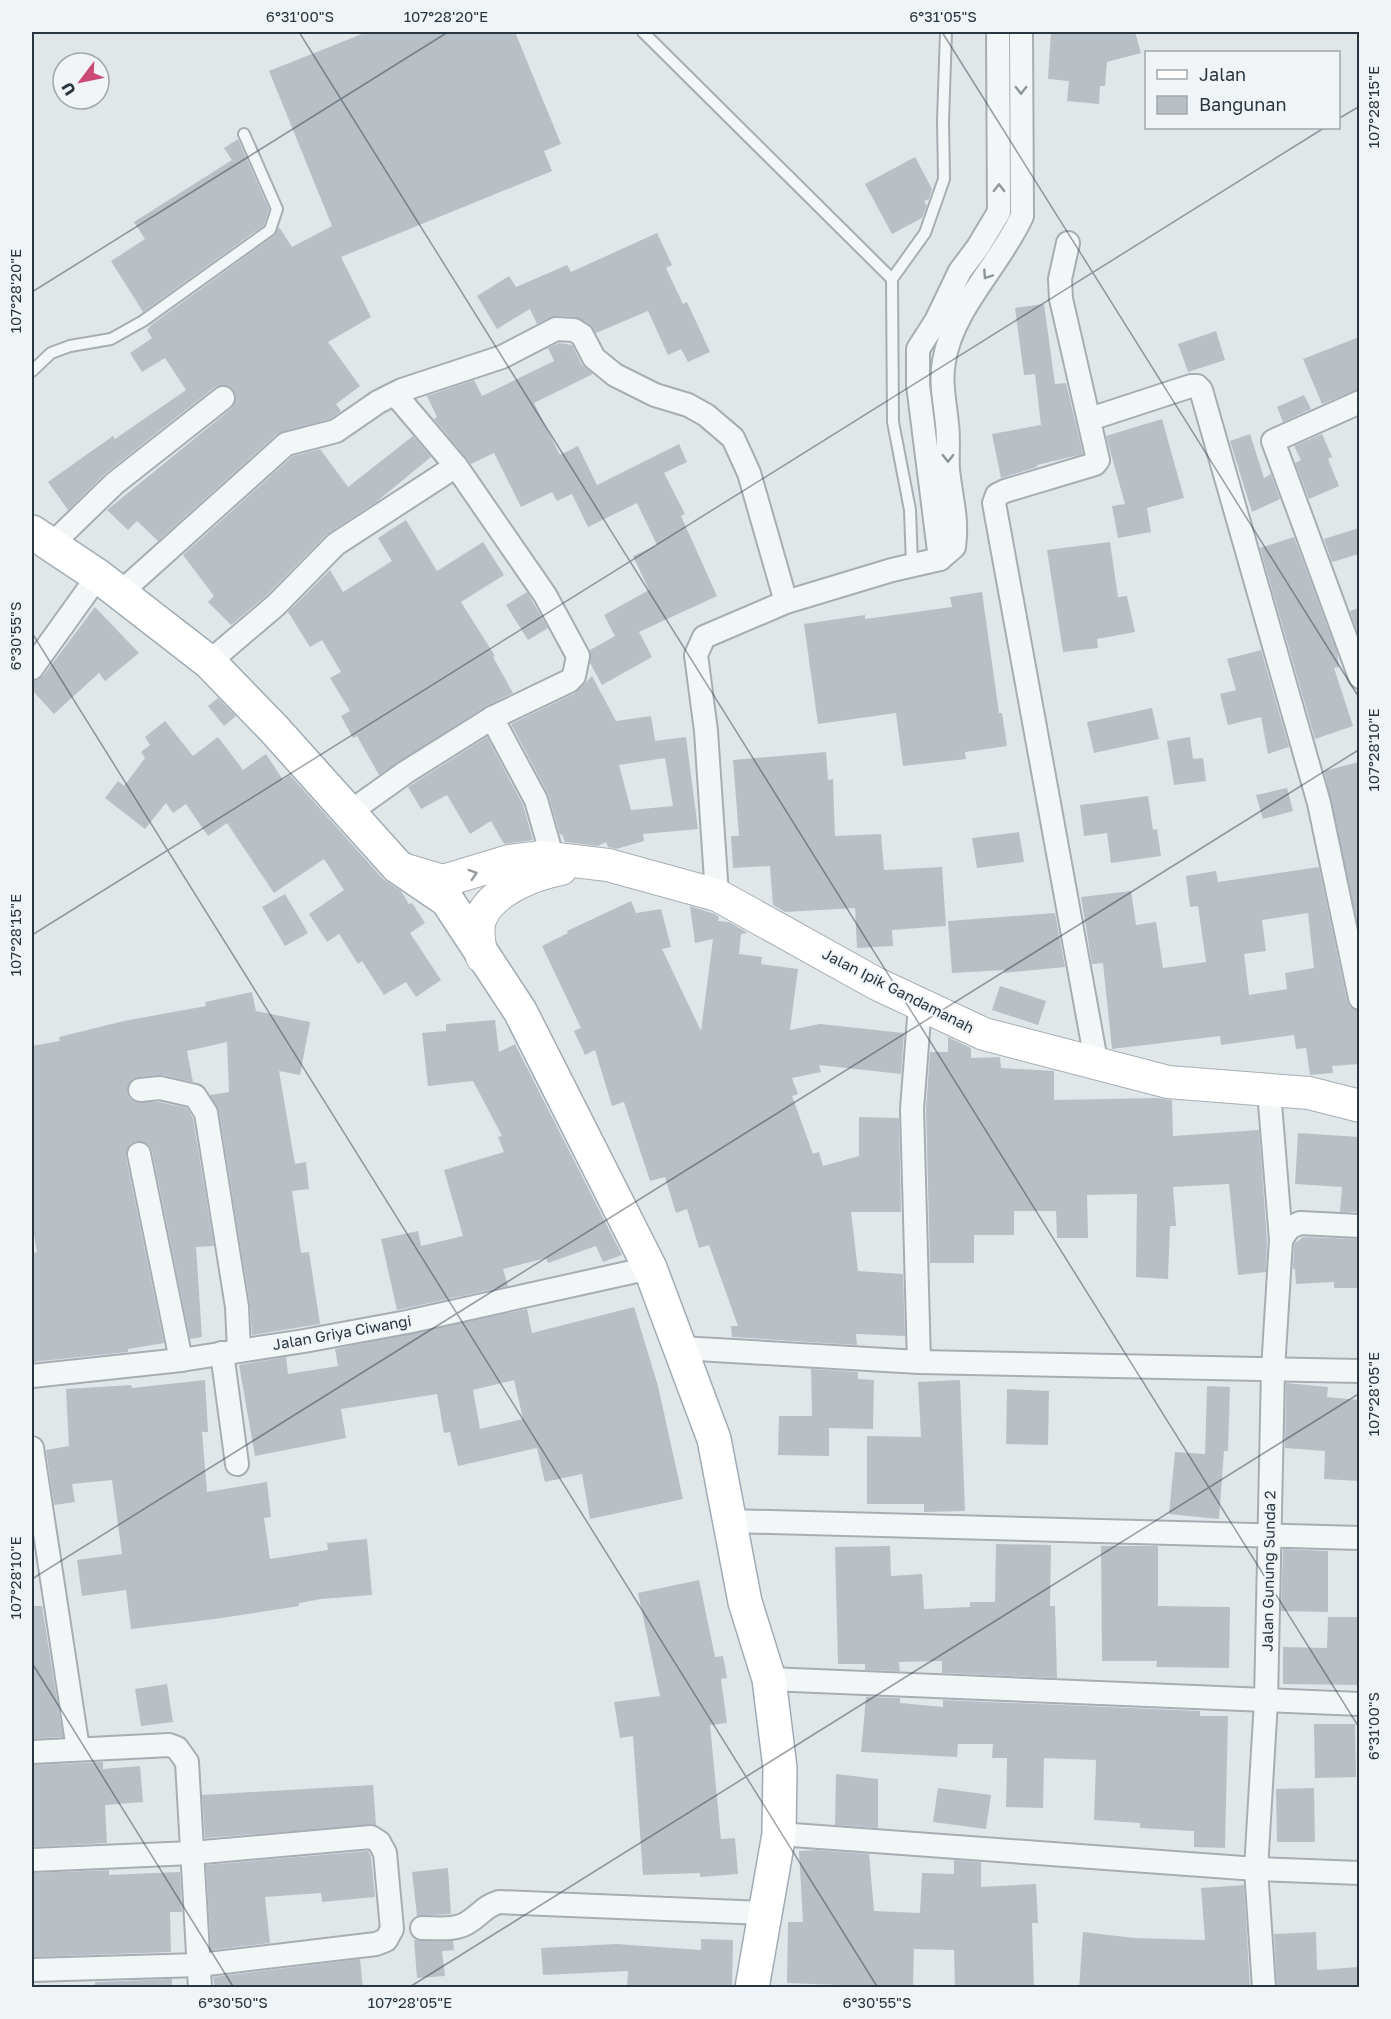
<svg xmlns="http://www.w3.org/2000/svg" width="1391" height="2019" font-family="'Golos Text',sans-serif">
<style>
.building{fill:#b8c0c6;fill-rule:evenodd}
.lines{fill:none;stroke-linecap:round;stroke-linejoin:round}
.lane-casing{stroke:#a6aeb3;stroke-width:14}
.street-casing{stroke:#a6aeb3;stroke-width:26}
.secondary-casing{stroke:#a6aeb3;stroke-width:34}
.primary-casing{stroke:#a0acb5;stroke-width:36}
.lane{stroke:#f3f6f7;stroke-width:10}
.street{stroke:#f3f6f7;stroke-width:22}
.secondary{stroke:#fff;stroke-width:32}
.primary{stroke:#fff;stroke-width:33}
.oneway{stroke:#8e969c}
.oneway2{stroke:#949aa0}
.ticks{fill:none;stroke:#293640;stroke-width:1.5;stroke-opacity:0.45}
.labels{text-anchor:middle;stroke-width:4.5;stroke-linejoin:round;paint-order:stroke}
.street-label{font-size:15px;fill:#293640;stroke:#f0f4f7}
.neatline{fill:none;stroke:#293640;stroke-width:2}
.ticks-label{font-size:15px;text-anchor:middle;fill:#293640}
</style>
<rect width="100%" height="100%" fill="#e1e6e9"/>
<g class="building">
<polygon points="367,32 515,32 561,144 544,151 552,171 341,257 371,317 328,342 360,386 336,404 341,411 330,419 277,434 158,541 137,521 128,530 107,510 232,408 236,396 229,386 215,387 107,472 68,510 48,482 113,436 115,439 186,390 165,358 142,372 130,353 152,338 147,330 151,325 274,236 279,227 292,247 332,226 269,71"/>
<polygon points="1051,32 1135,32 1141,53 1107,62 1105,86 1100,86 1099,104 1067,101 1069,81 1048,79"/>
<polygon points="238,139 269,209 264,225 143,312 111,261 145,239 134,222 232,160 224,148"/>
<polygon points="915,157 932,189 929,199 924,201 927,206 922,218 892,234 865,184"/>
<polygon points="657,233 672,265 666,268 683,304 687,302 710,352 688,362 681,349 668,355 648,311 596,333 589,324 575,317 556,316 537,324 530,309 497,329 477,296 509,276 516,287 567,265 571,272"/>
<polygon points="1044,304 1055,384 1066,383 1083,454 1037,465 1037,467 1001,478 992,434 1041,425 1035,374 1024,375 1015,308"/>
<polygon points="1216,331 1225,360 1188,372 1178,344"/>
<polygon points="1359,337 1359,389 1322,404 1303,359"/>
<polygon points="559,343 572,345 582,365 593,374 534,403 560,455 578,446 597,485 679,444 687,462 664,473 685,514 681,516 717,596 639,632 652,657 602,685 590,663 590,650 615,636 604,615 649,590 633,556 657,545 637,503 588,527 572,494 557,501 552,492 521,507 494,453 471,464 434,419 437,417 427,396 474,380 482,396 554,361 548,348"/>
<polygon points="1304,395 1311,409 1283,422 1277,407"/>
<polygon points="1162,419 1184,498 1147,508 1151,532 1118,538 1112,506 1125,504 1106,436"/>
<polygon points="1250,434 1264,478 1271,474 1280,499 1252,512 1230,441"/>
<polygon points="1322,434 1332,457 1328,459 1339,486 1309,499 1295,463 1301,460 1294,446"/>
<polygon points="413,436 431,457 375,503 327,534 267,595 231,625 208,602 214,596 183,555 293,456 320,449 348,487"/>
<polygon points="406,520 437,571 483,542 504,575 461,602 495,656 493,657 513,693 485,707 379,775 357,736 353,738 341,716 350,711 330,678 341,672 322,640 310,647 288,612 330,570 343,592 392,561 378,538"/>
<polygon points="1359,528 1359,554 1332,562 1324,539"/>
<polygon points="1294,537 1337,652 1339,667 1334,668 1353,726 1315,739 1260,548"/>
<polygon points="1110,542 1118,597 1127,596 1135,632 1097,639 1098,648 1063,652 1047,550"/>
<polygon points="527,592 548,628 528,640 506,605"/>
<polygon points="982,592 999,713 1002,713 1007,746 965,752 966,759 903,766 896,713 818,724 804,624 865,615 865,619 952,607 950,597"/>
<polygon points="95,607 139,653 105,681 99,673 54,714 32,690 32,681 43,676"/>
<polygon points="1359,608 1359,637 1350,611"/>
<polygon points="1261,650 1289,747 1268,754 1261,717 1228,725 1220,694 1236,690 1227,659"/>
<path d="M592 676 616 721 651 716 655 741 686 737 698 829 643 834 644 841 616 849 608 847 606 842 598 846 565 842 562 834 560 835 548 794 511 724 575 693ZM665 758 673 806 631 810 619 765Z"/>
<polygon points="218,698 236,716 224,726 208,706"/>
<polygon points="1152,708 1159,739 1094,753 1087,722"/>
<polygon points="165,721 193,756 218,737 243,770 266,754 283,780 290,775 383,879 401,891 409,904 412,903 425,923 410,933 441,980 416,997 406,982 384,995 362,961 358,964 339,934 327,942 309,914 344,890 324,859 274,893 227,823 208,836 186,804 173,813 166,803 145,829 105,798 118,781 124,786 145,758 141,752 150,745 145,737"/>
<polygon points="487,737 523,805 533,840 504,844 491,821 470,834 447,795 421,809 408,787"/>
<polygon points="1190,737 1193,759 1203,758 1206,781 1174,785 1167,741"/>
<polygon points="826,752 828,780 833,779 835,836 881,834 884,870 942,867 946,926 892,930 893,946 857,948 855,908 785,912 773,905 770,866 733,868 731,836 739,836 733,760"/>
<polygon points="1359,762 1359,930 1324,771"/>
<polygon points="1287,788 1293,811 1263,819 1256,795"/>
<polygon points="1148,796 1153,830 1157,829 1161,856 1111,863 1107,833 1084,836 1080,805"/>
<polygon points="1019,832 1024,862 977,868 972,838"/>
<path d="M1319 867 1347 1001 1350 1007 1359 1011V1064L1332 1066 1333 1073 1310 1075 1306 1048 1296 1049 1294 1035 1221 1045 1220 1036 1112 1049 1103 963 1092 964 1081 897 1131 891 1136 925 1156 922 1163 968 1206 962 1198 906 1190 907 1186 876 1216 871 1218 882ZM1308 913 1314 968 1285 973 1287 989 1249 995 1244 954 1266 951 1262 920Z"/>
<polygon points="285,894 308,933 285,946 262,907"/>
<polygon points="631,901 636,913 661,909 671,947 662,949 701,1031 713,939 695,943 690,906 715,914 719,917 718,921 729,922 748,933 741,934 739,954 762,957 761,964 798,969 790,1030 820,1024 904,1033 901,1074 819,1065 821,1072 792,1078 798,1094 792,1096 813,1154 819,1152 823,1166 859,1156 859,1117 899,1118 901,1212 851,1212 858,1271 903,1274 905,1336 856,1334 857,1345 732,1337 731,1326 738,1326 709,1245 699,1248 687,1209 676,1213 665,1177 650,1181 624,1102 612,1106 595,1050 585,1055 574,1031 581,1028 542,946 568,933 567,931"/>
<polygon points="1055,913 1065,967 1004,973 1005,970 952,973 948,921"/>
<polygon points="1000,986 1046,1001 1038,1025 992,1010"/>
<polygon points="252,992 256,1011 310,1022 300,1075 279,1071 295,1164 306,1162 309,1189 292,1191 301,1253 309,1252 320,1324 252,1335 250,1305 219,1111 210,1095 229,1092 227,1042 187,1051 193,1082 163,1075 139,1077 132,1079 127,1091 129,1098 135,1102 159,1102 187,1108 193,1118 214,1246 196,1247 202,1337 190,1339 152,1151 149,1145 137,1141 130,1144 126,1157 164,1343 128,1349 128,1352 32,1362 32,1253 37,1252 32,1223 32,1046 60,1041 59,1037 124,1021 206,1006 205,1002"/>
<polygon points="495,1020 499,1052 515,1044 622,1255 603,1262 596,1246 548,1263 546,1258 503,1269 508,1286 397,1310 381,1239 418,1231 421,1246 463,1236 444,1170 504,1152 498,1137 502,1136 473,1081 428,1086 422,1033 446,1031 446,1024"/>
<polygon points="948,1037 971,1048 971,1058 1000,1057 1001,1068 1054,1071 1054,1100 1157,1098 1172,1100 1173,1136 1259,1130 1267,1240 1266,1272 1238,1275 1229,1184 1173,1187 1176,1226 1170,1226 1168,1279 1136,1277 1137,1194 1087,1195 1088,1238 1057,1238 1056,1211 1014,1211 1014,1235 974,1235 974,1263 930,1263 926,1109 930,1052 948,1052"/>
<polygon points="1298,1133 1359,1137 1359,1212 1340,1212 1342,1187 1295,1184"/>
<polygon points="1303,1237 1359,1239 1359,1288 1334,1288 1334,1282 1296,1284 1295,1269 1293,1269 1294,1244"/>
<path d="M634 1307 658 1386 683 1499 590 1519 582 1474 545 1482 537 1448 458 1466 450 1432 444 1433 437 1394 341 1409 346 1438 255 1456 239 1365 286 1357 288 1374 338 1366 335 1349 527 1309 532 1333ZM514 1380 523 1419 480 1429 473 1390Z"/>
<polygon points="811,1369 858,1372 858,1379 874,1380 873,1429 829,1428 829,1456 778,1455 779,1416 812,1416"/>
<polygon points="205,1380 208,1432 202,1432 207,1492 267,1482 271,1517 264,1518 270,1559 328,1550 327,1543 367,1539 372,1595 321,1599 299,1603 299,1606 215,1619 131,1629 126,1590 82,1596 77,1560 122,1554 112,1480 72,1484 75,1502 54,1505 46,1450 69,1446 66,1389 131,1385 132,1388"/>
<polygon points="960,1380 965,1511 924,1512 924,1504 867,1504 867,1436 921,1437 918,1382"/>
<polygon points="1286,1383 1328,1387 1327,1397 1359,1400 1359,1481 1324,1479 1325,1451 1285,1448"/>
<polygon points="1207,1386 1230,1387 1228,1451 1224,1451 1219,1519 1169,1514 1175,1452 1205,1454"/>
<polygon points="1007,1389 1049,1391 1048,1445 1006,1444"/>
<polygon points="996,1544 1051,1545 1050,1606 1055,1606 1057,1678 942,1673 942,1661 899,1662 900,1671 865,1670 865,1664 838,1664 835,1547 890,1546 891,1576 922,1574 924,1609 970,1607 970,1602 995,1602"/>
<polygon points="1101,1546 1158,1546 1158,1606 1230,1607 1229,1668 1156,1667 1157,1661 1102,1661"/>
<polygon points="1283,1549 1328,1551 1328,1612 1281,1611"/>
<polygon points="699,1580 715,1657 723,1656 727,1678 721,1679 727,1723 710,1725 721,1839 735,1838 738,1874 700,1877 700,1873 643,1875 633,1736 620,1738 614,1702 660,1696 638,1593"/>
<polygon points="32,1606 42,1606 63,1737 32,1739"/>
<polygon points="1328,1617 1359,1617 1359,1685 1283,1684 1283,1647 1327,1648"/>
<polygon points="167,1684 173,1722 141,1726 135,1689"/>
<polygon points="866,1697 900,1698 900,1703 943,1707 943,1700 1200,1711 1200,1716 1228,1716 1225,1848 1194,1847 1194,1831 1140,1828 1140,1823 1094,1820 1096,1760 1044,1758 1043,1808 1006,1807 1007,1758 992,1758 993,1744 958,1744 957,1757 861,1752"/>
<polygon points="1314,1724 1355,1724 1356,1777 1315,1778"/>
<polygon points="103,1762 103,1769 140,1766 143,1802 105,1805 107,1843 32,1847 32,1765"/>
<polygon points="836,1774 878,1779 878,1828 835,1825"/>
<polygon points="373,1785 376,1825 205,1838 202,1795"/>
<polygon points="938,1788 991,1795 986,1829 933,1822"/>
<polygon points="1314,1788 1315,1842 1277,1842 1276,1789"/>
<polygon points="815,1850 869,1854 874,1911 920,1913 922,1873 954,1874 954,1860 981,1862 981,1887 1036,1884 1038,1923 1032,1923 1034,1988 955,1988 954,1950 914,1949 913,1988 787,1983 788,1922 803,1922 799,1851"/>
<polygon points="368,1851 371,1856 375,1897 322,1902 321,1893 265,1897 270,1943 211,1950 206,1865"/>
<polygon points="448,1868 451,1914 417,1916 412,1872"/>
<polygon points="109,1870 109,1875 180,1872 182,1912 170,1912 171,1952 32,1957 32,1923 34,1923 32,1873"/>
<polygon points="1244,1885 1250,1988 1079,1988 1083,1932 1134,1938 1205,1940 1201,1888"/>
<polygon points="1316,1932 1317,1970 1359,1967 1359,1988 1277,1988 1274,1934"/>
<polygon points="701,1939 733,1940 732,1988 627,1988 628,1971 543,1975 541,1948 616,1944 701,1950"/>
<polygon points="414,1940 453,1941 454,1950 442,1951 445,1976 417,1978"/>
<polygon points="360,1959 363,1988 215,1988 213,1977"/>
<polygon points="172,1979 172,1988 95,1988 95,1982"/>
</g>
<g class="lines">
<defs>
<g id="lane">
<polyline points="643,32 892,279 925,233 944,179 943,121 946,32"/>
<polyline points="892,279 893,422 910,510 912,565"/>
<polyline points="32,371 51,353 70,346 111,339 143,321 270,230 277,209 244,134"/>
</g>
<g id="street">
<polyline points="1068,243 1060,279 1061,299 1098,460 1095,464 1005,491 997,495 994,503 1097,1066"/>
<polyline points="1360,402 1273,441 1360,677"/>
<polyline points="1090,419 1191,386 1197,386 1201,390 1319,803 1360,998"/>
<polyline points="51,545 115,483 223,398"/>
<polyline points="940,559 918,385 918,349 936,321 960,271 978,247 999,212 998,32"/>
<polyline points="120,593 286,444 336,431 378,402 402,390 502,357 556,329 574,330 582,335 594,358 615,375 655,395 688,405 706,415 733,438 749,473 786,602"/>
<polyline points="209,662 276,605 336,544 456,466"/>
<polyline points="32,668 98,576"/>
<polyline points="492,718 536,800 556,870"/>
<polyline points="350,812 406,772 492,718 569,681 574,676 578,656 545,595 456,466 395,394"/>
<path d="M717 895 706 731 696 655 704 637 786 602 892 570 940 559 954 547C958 519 951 498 948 470 947 455 949 439 947 424 945 402 940 383 944 361 953 307 1000 265 1022 216L1021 32"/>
<polyline points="140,1090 160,1088 195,1096 206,1113 237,1307 239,1351"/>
<polyline points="139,1154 181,1360"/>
<polyline points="1281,1240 1289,1228 1300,1223 1360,1226"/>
<polyline points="681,1348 919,1362 1360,1371"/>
<polyline points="222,1353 237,1464"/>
<polyline points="919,1362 912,1109 920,1005"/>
<polyline points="32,1376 181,1360 304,1341 407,1322 650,1268"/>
<polyline points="32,1448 78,1749"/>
<polyline points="730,1521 1360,1538"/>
<polyline points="769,1679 1360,1704"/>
<polyline points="32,1752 169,1745 177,1748 187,1762 200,1988"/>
<polyline points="779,1834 1256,1869 1360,1873"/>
<polyline points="32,1860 192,1853 371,1837 379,1842 385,1853 392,1929 386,1940 376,1944 199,1965 32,1970"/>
<path d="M422 1928C438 1928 457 1931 470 1921 481 1914 485 1906 499 1902L765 1913"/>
<polyline points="1264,1988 1256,1869 1266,1701 1273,1370 1281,1240 1269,1091"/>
</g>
<g id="secondary">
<polyline points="406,870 443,881 509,861 540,857 608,865 717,895 877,984 984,1034 1168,1082 1309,1093 1360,1106"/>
<path d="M482 957C480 945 476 932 480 920 490 891 534 874 561 869"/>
</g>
<polyline id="primary" points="32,532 98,576 209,662 274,729 397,866 447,900 520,1011 650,1268 714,1439 745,1602 769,1679 780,1768 779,1834 752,1988"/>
</defs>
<use href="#lane" class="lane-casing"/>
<use href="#street" class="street-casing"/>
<use href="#secondary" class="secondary-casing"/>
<use href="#primary" class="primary-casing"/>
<use href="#lane" class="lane"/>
<use href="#street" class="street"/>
<use href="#secondary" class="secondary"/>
<use href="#primary" class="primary"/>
</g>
<defs><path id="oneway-chevron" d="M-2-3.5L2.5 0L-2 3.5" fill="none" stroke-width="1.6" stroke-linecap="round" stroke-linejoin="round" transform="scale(1.5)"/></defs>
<g class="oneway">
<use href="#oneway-chevron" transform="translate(1021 90) rotate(90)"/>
<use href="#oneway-chevron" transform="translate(999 188) rotate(-90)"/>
<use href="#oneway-chevron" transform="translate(987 275) rotate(124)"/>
<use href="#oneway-chevron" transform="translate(948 458) rotate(89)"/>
</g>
<use class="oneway2" href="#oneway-chevron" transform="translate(473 874) rotate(-18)"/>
<path class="ticks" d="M299 32 1360 1729M942 32 1360 699M1338 119 1360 106M32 292 448 32M32 633 878 1988M32 935 1324 128M32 1579 1360 749M32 1663 234 1988M408 1988 1360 1393"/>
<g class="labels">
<g class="street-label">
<text transform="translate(898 991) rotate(27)" y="5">Jalan Ipik Gandamanah</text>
<text transform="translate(342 1333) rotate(-10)" y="5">Jalan Griya Ciwangi</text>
<text transform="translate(1269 1571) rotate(-89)" y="5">Jalan Gunung Sunda 2</text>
</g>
</g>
<rect width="1391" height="2019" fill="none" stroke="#f0f4f7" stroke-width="66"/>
<rect x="1145" y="51" width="195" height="78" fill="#f0f4f7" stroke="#a0a8ae" stroke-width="1.5"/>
<rect x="1157" y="70" width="30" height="9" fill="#ffffff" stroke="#a0a8ae" stroke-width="1.5"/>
<text x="1199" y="81" font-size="18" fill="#293640">Jalan</text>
<rect x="1157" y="96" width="30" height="18" fill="#b8c0c6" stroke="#a0a8ae" stroke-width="1.5"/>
<text x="1199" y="111" font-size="18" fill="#293640">Bangunan</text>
<g transform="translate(81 81) rotate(238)"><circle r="28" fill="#f0f4f7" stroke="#a0a8ae" stroke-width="1.5"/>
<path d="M0-4.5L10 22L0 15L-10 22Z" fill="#cb4974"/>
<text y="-9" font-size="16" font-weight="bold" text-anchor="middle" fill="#293640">U</text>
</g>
<rect x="33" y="33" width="1325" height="1953" class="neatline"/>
<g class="ticks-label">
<text x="300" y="22">6°31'00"S</text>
<text x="446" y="22">107°28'20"E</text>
<text x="943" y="22">6°31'05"S</text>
<text transform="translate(1374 107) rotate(-90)" y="5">107°28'15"E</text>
<text transform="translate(16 291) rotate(-90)" y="5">107°28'20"E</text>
<text transform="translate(16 636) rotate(-90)" y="5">6°30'55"S</text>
<text transform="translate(1374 750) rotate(-90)" y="5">107°28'10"E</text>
<text transform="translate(16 935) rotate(-90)" y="5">107°28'15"E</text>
<text transform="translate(1374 1394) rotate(-90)" y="5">107°28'05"E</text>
<text transform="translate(16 1578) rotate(-90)" y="5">107°28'10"E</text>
<text transform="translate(1374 1726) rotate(-90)" y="5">6°31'00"S</text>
<text x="233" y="2008">6°30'50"S</text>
<text x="410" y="2008">107°28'05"E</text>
<text x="877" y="2008">6°30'55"S</text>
</g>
</svg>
